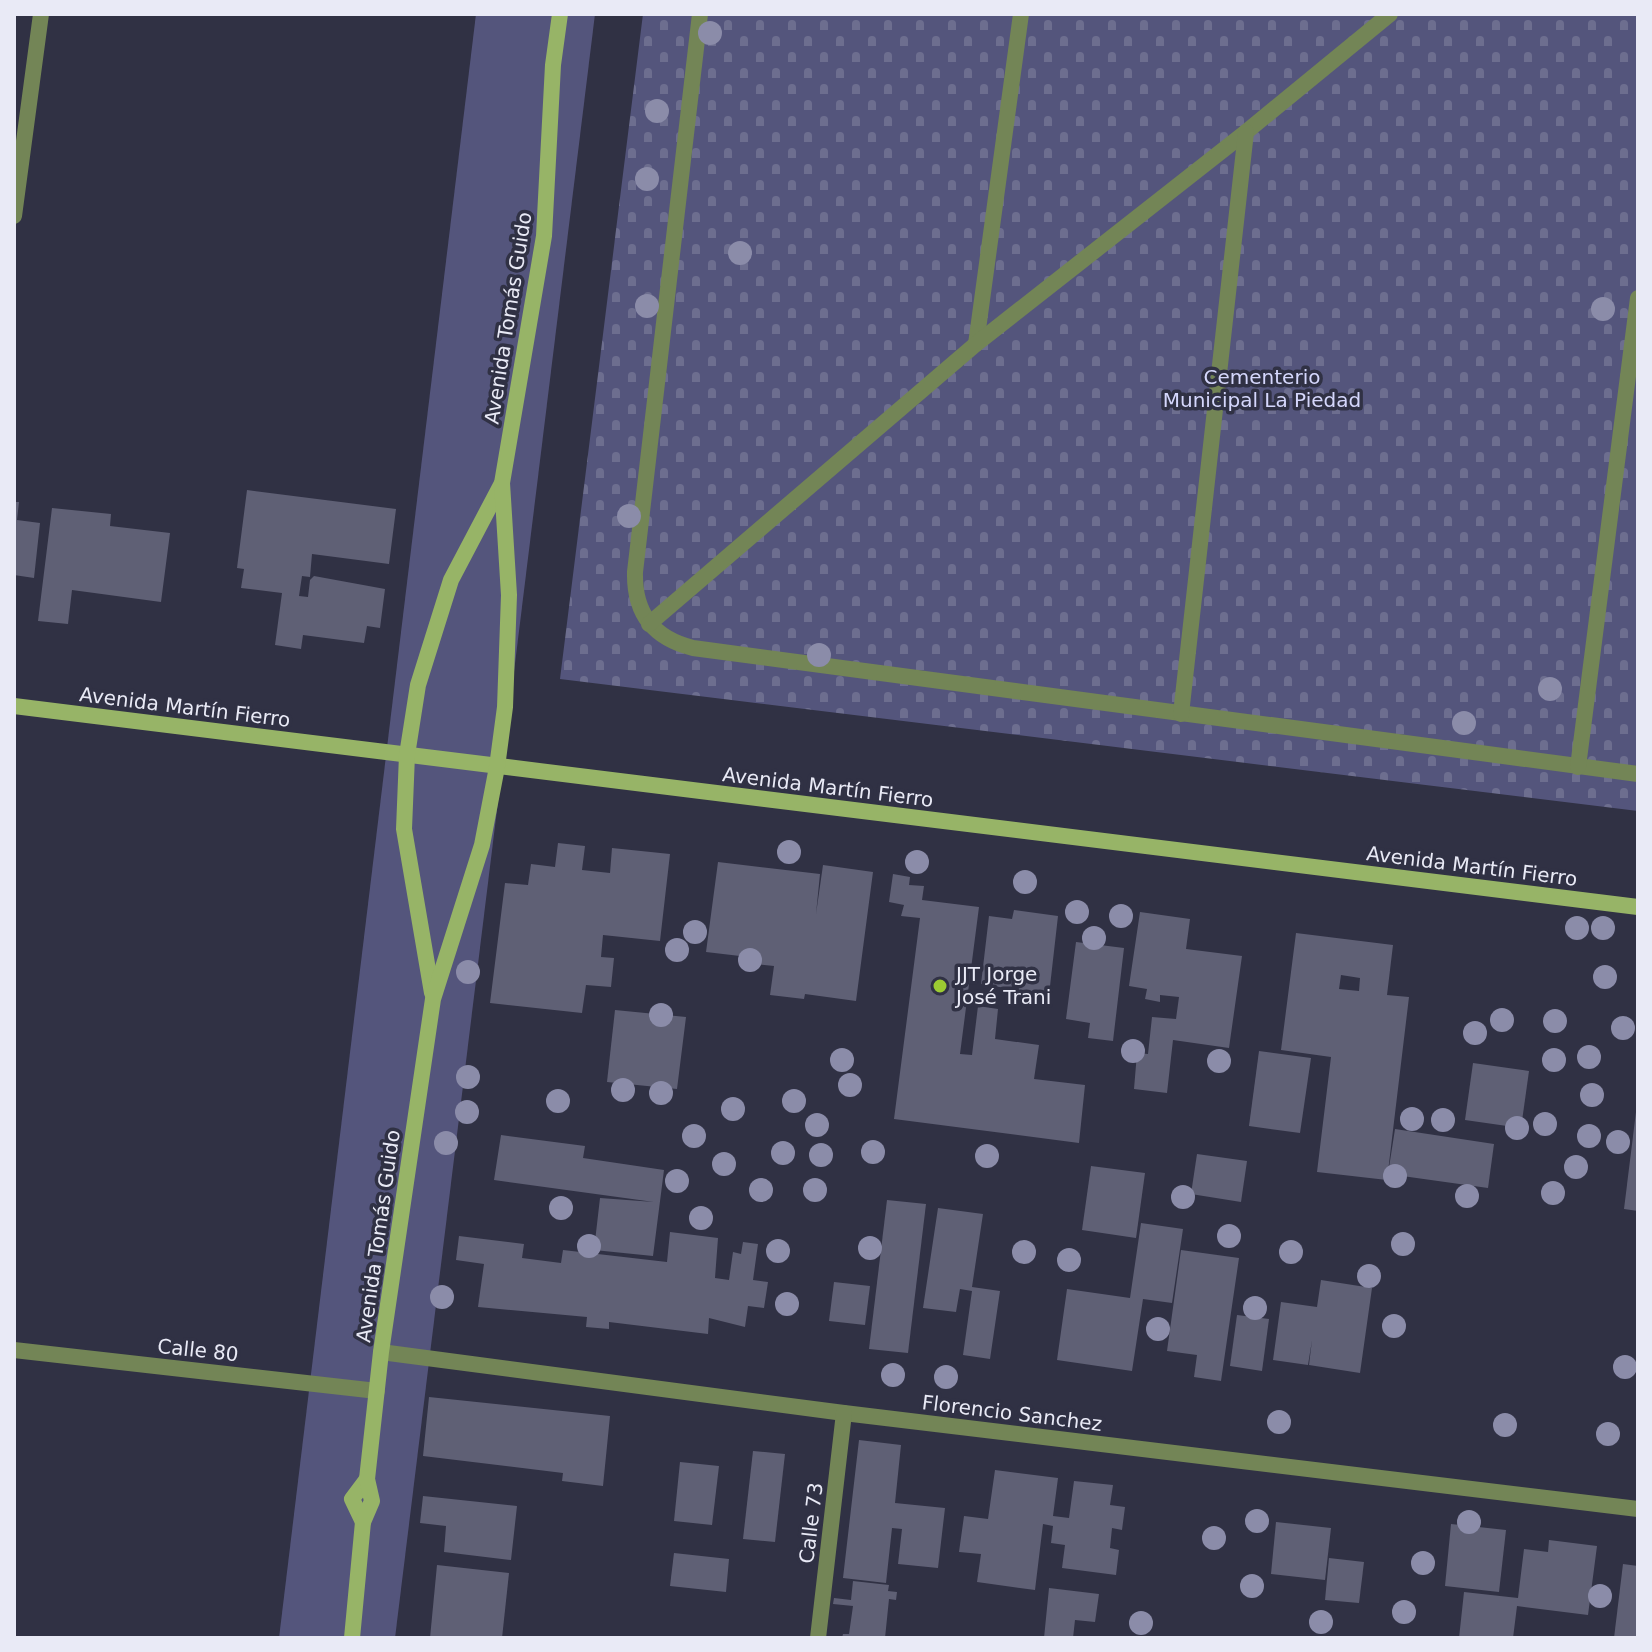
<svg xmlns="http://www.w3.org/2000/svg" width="1652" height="1652" font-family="'DejaVu Sans',sans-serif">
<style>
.green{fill:#54557c}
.cemetery{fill:url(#cemetery-stones)}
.building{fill:#5f6075;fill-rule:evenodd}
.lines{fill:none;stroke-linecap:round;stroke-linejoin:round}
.pedestrian{stroke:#738556;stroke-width:16}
.minor{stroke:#738556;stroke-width:16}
.secondary{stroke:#97b467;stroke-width:16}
.tree{fill:#8b8ca9}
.poi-dot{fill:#9ccb32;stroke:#303144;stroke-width:3}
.labels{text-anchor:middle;stroke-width:7;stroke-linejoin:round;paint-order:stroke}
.street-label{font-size:20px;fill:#e9eaf6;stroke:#303144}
.park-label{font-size:20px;fill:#d5d7fc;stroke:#303144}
.poi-label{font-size:20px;fill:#e9eaf6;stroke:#303144;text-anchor:start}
</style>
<defs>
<pattern id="cemetery-stones" width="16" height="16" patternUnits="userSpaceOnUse" patternTransform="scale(2)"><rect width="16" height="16" fill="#54557c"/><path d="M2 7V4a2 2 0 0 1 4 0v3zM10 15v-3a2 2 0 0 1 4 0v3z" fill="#6d6e8f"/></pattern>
</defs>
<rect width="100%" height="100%" fill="#303144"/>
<polygon class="green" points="476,14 595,14 395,1638 279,1638"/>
<polygon class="cemetery" points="643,14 1638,14 1638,811 560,679"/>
<g class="building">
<polygon points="247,490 396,509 389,564 312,554 310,577 302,576 299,596 308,597 310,580 314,576 385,589 380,628 367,626 364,643 303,635 301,649 275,645 282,593 241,588 244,569 237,568"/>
<polygon points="14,502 19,502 17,520 40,523 34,578 14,575"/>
<polygon points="52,508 111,514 110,526 170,533 161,602 72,590 68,624 38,621"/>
<polygon points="558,843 585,846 582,870 610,873 612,848 670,854 660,941 603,935 601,957 614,958 611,987 586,985 582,1013 490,1003 505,883 528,885 531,864 555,867"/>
<polygon points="718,862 820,874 816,914 823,865 873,872 856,1001 805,994 804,999 770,995 774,966 756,964 757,958 706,952"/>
<polygon points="893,874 910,877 909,885 924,886 922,900 979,907 960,1054 972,1055 978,1006 998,1009 995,1039 1039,1045 1034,1079 1085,1085 1079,1143 894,1119 920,918 901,916 904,905 889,902"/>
<polygon points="1014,910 1058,916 1049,995 981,984 989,916 1012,919"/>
<polygon points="1140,912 1190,919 1186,949 1242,956 1229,1048 1173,1040 1167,1093 1134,1089 1137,1053 1148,1054 1152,1017 1176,1019 1179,997 1160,995 1160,1002 1145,999 1147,989 1129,986"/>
<path d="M1296 933 1393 945 1387 995 1409 997 1387 1180 1317 1172 1331 1057 1281 1050ZM1341 975 1360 978 1359 991 1339 989Z"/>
<polygon points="1076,942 1124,948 1113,1041 1088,1038 1090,1023 1066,1019"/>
<polygon points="615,1010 686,1017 677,1089 607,1082"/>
<polygon points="1259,1051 1311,1058 1300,1133 1249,1126"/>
<polygon points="1473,1063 1529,1071 1521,1128 1465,1120"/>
<polygon points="1636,1112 1638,1112 1638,1211 1624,1209"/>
<polygon points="1395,1129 1494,1144 1488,1188 1388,1174"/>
<polygon points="501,1135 585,1146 583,1158 664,1170 653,1256 594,1250 600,1198 654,1202 494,1180"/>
<polygon points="1197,1154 1247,1161 1241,1202 1191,1194"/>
<polygon points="1091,1166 1145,1173 1136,1238 1082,1230"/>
<polygon points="887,1200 926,1204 908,1353 869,1349"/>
<polygon points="938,1208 983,1214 972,1287 1000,1291 990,1359 963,1355 972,1291 960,1289 956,1312 923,1308"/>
<polygon points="1141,1223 1183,1229 1172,1303 1143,1299 1132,1371 1057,1360 1067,1289 1130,1298"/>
<polygon points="670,1232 718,1238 715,1278 729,1280 733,1252 741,1254 743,1242 758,1244 753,1280 768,1282 764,1308 748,1306 745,1327 709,1318 708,1334 609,1322 609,1329 586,1327 587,1317 478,1307 484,1264 456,1260 459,1236 524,1244 522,1258 561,1263 563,1250 667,1262"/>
<polygon points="1181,1250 1239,1258 1221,1381 1194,1377 1197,1355 1167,1351"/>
<polygon points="1321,1280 1372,1288 1360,1373 1309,1365 1312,1340 1308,1365 1273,1360 1281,1302 1317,1307"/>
<polygon points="834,1282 870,1286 865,1325 829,1321"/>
<polygon points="1237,1315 1269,1319 1262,1371 1230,1366"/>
<polygon points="429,1397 610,1416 603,1486 562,1481 563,1473 423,1456"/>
<polygon points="859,1440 901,1445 895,1503 945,1508 938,1568 898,1564 902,1529 892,1528 886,1583 843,1578"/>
<polygon points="753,1451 785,1454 775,1542 743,1539"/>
<polygon points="680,1462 719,1466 712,1525 674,1521"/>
<polygon points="995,1470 1058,1478 1053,1516 1069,1518 1074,1481 1113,1485 1110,1505 1125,1507 1122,1530 1112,1528 1110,1548 1119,1550 1116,1575 1062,1568 1065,1545 1051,1543 1053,1526 1043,1524 1035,1590 977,1582 981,1554 959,1552 964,1516 988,1519"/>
<polygon points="423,1496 517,1506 511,1560 444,1552 446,1526 420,1523"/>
<polygon points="1276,1522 1331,1528 1325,1580 1271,1574"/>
<polygon points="1451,1524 1506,1530 1499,1592 1445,1586"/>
<polygon points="1549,1540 1597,1546 1588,1615 1517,1606 1513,1638 1459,1638 1464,1592 1518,1598 1524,1549 1548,1552"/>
<polygon points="674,1553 729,1559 726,1592 670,1586"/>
<polygon points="1329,1558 1364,1562 1359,1603 1325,1600"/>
<polygon points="1623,1564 1638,1566 1638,1638 1614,1638"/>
<polygon points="437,1565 509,1573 502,1638 430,1638"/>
<polygon points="853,1581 889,1585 888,1591 897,1592 896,1600 889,1599 885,1638 842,1638 843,1634 849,1634 853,1606 833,1604 834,1598 851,1600"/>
<polygon points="1049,1588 1099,1594 1095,1622 1075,1620 1073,1638 1044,1638"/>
</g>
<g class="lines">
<g class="pedestrian">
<path d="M700 14 635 572C634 613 653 638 693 648L1638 774"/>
<polyline points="976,344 1021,14"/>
<polyline points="649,624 976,344 1246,132 1390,14"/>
<polyline points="1181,714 1246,132"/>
<polyline points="1578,767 1638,298"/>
</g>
<g class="minor">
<polyline points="14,216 41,14"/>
<polyline points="14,1350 377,1391"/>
<polyline points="381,1352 844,1413 1638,1509"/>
<polyline points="818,1638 844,1413"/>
</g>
<g class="secondary">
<polyline points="14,706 1638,907"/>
<polyline points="432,993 404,829 407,755 418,685 451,580 501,485"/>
<polyline points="363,1522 352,1499 367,1479"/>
<polyline points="352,1638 363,1522 372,1501 367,1479 381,1352 433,999 482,845 497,767 505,707 509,595 502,483 544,236 553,65 560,14"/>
</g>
</g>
<g class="tree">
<circle cx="710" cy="33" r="12"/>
<circle cx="657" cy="111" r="12"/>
<circle cx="647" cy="179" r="12"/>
<circle cx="740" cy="253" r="12"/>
<circle cx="647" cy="306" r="12"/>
<circle cx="1603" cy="309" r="12"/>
<circle cx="629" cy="516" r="12"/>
<circle cx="819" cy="655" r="12"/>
<circle cx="1550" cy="689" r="12"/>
<circle cx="1464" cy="723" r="12"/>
<circle cx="789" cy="852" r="12"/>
<circle cx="917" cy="862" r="12"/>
<circle cx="1025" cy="882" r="12"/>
<circle cx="1077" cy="912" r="12"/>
<circle cx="1121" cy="916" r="12"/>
<circle cx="1577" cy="928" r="12"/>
<circle cx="1603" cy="928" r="12"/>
<circle cx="695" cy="932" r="12"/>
<circle cx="1094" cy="938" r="12"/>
<circle cx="677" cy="950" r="12"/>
<circle cx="750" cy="960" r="12"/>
<circle cx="468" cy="972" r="12"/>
<circle cx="1605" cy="977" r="12"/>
<circle cx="661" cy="1015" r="12"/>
<circle cx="1502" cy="1020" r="12"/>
<circle cx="1555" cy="1021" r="12"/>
<circle cx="1623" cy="1028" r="12"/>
<circle cx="1475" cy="1033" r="12"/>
<circle cx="1133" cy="1051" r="12"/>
<circle cx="1589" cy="1057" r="12"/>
<circle cx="842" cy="1060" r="12"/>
<circle cx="1554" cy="1060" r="12"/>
<circle cx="1219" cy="1061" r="12"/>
<circle cx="468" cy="1077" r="12"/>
<circle cx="850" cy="1085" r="12"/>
<circle cx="623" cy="1090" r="12"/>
<circle cx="661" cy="1093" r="12"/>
<circle cx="1592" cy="1095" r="12"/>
<circle cx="558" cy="1101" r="12"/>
<circle cx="794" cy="1101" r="12"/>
<circle cx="733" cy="1109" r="12"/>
<circle cx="467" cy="1112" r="12"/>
<circle cx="1412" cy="1119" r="12"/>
<circle cx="1443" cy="1120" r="12"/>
<circle cx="1545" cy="1124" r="12"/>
<circle cx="817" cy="1125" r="12"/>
<circle cx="1517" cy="1128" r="12"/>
<circle cx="694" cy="1136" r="12"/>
<circle cx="1589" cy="1136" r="12"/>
<circle cx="1618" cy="1142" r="12"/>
<circle cx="446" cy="1143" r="12"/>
<circle cx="873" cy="1152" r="12"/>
<circle cx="783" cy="1153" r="12"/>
<circle cx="821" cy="1155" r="12"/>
<circle cx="987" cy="1156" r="12"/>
<circle cx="724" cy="1164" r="12"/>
<circle cx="1576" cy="1167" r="12"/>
<circle cx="1395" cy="1176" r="12"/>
<circle cx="677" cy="1181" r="12"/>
<circle cx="761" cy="1190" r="12"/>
<circle cx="815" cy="1190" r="12"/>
<circle cx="1553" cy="1193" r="12"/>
<circle cx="1467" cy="1196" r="12"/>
<circle cx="1183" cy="1197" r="12"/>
<circle cx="561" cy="1208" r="12"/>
<circle cx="701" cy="1218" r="12"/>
<circle cx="1229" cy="1236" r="12"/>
<circle cx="1403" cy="1244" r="12"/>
<circle cx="589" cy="1246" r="12"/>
<circle cx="870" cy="1248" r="12"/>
<circle cx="778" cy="1251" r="12"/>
<circle cx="1024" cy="1252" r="12"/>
<circle cx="1291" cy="1252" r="12"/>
<circle cx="1069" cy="1260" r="12"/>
<circle cx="1369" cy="1276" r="12"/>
<circle cx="442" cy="1297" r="12"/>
<circle cx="787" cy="1304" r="12"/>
<circle cx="1255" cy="1308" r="12"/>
<circle cx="1394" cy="1326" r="12"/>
<circle cx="1158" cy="1329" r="12"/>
<circle cx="1625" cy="1367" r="12"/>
<circle cx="893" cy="1375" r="12"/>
<circle cx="946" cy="1377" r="12"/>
<circle cx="1279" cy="1422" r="12"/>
<circle cx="1505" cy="1425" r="12"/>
<circle cx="1608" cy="1434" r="12"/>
<circle cx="1257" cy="1521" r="12"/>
<circle cx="1469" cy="1522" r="12"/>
<circle cx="1214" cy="1538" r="12"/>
<circle cx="1423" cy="1563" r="12"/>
<circle cx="1252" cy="1586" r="12"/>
<circle cx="1600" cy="1596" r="12"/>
<circle cx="1404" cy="1612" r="12"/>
<circle cx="1321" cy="1622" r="12"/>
<circle cx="1141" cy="1623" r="12"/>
</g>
<circle class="poi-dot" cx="940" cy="986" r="8"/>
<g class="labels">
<g class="street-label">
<text transform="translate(508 318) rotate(-81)" y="7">Avenida Tomás Guido</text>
<text transform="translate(185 707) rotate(7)" y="7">Avenida Martín Fierro</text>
<text transform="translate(828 787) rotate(7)" y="7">Avenida Martín Fierro</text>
<text transform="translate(1472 866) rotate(7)" y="7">Avenida Martín Fierro</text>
<text transform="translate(378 1236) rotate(-82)" y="7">Avenida Tomás Guido</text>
<text transform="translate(198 1350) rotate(6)" y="7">Calle 80</text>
<text transform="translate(1012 1413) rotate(7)" y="7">Florencio Sanchez</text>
<text transform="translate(811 1523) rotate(-83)" y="7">Calle 73</text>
</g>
<g class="park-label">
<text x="1262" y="384">Cementerio<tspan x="1262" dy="23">Municipal La Piedad</tspan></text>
</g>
<g class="poi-label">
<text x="956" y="981">JJT Jorge<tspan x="956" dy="23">José Trani</tspan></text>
</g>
</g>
<rect width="1652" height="1652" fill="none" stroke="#e9eaf6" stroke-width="32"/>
</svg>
